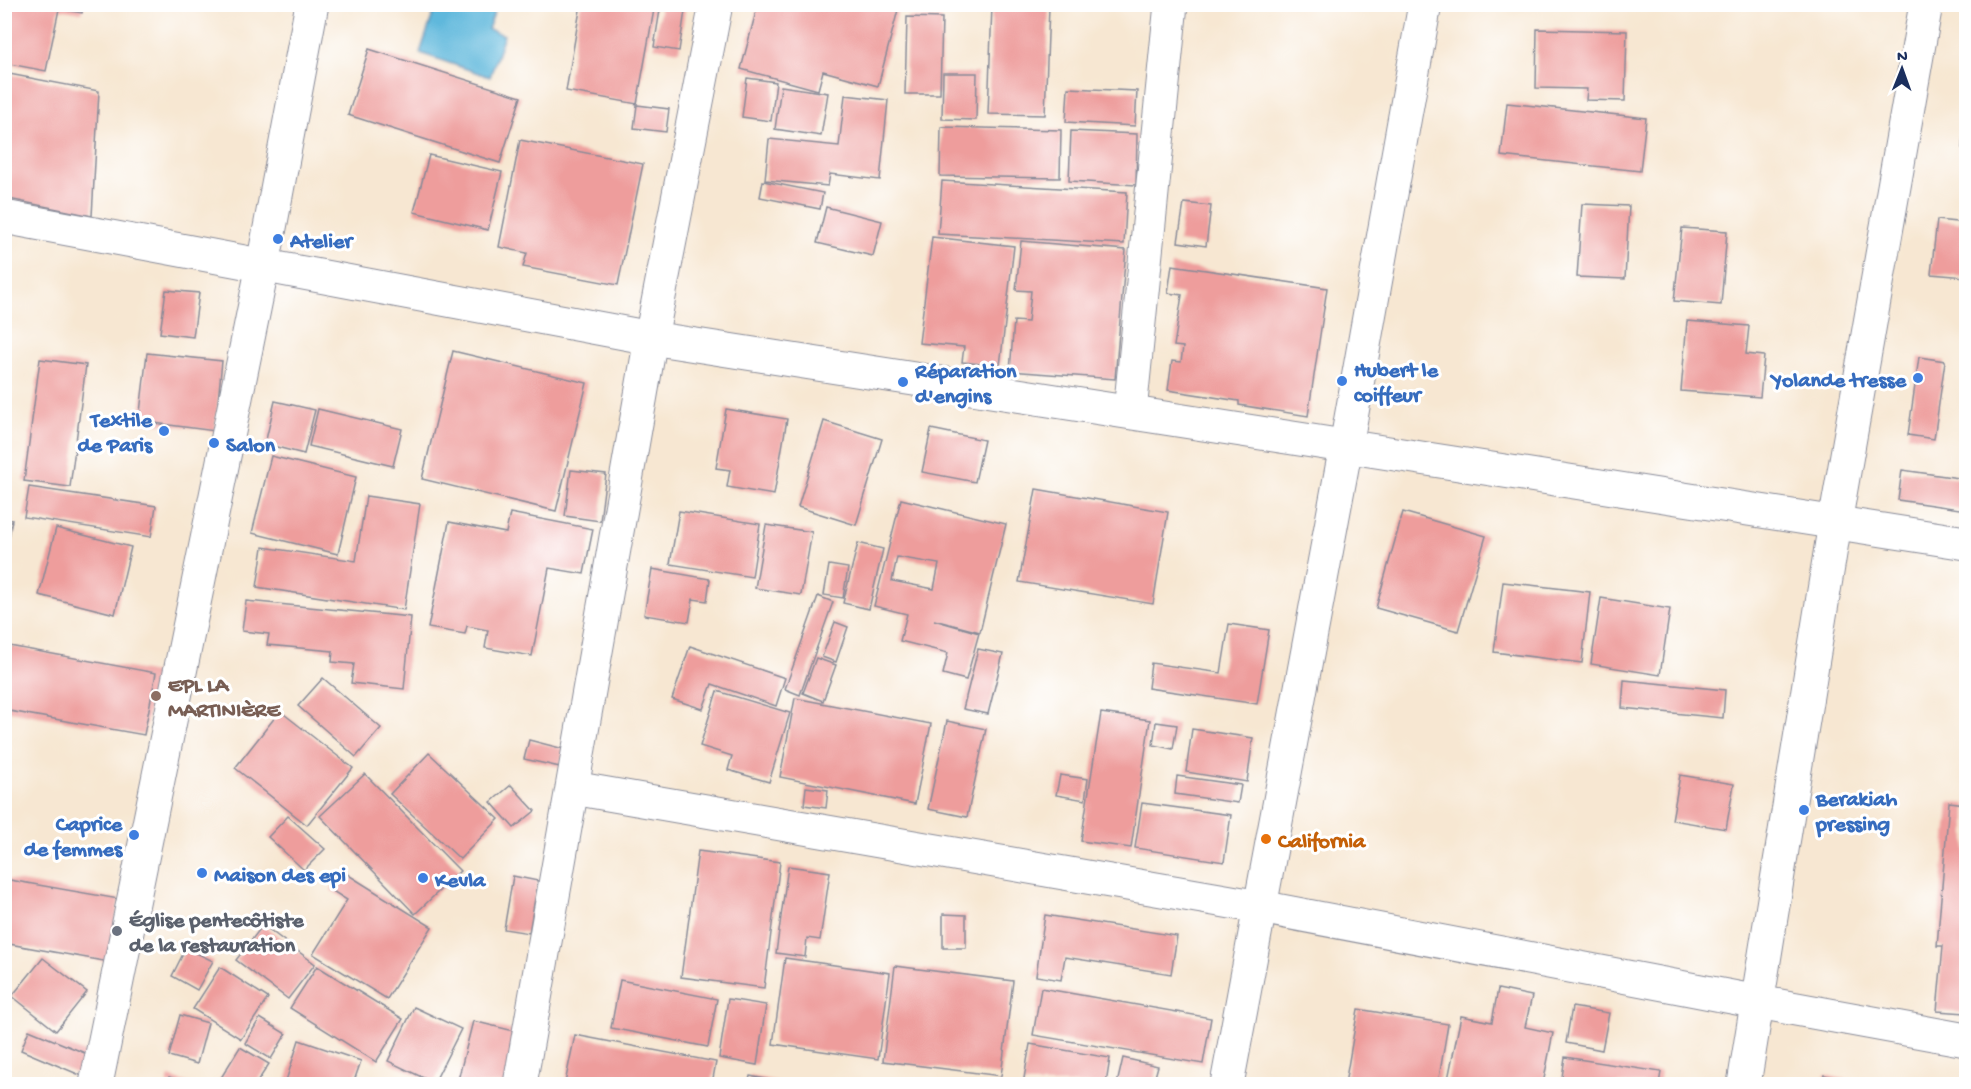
<svg xmlns="http://www.w3.org/2000/svg" width="1971" height="1089" font-family="'Gochi Hand',sans-serif">
<style>
.water{fill:#5fb8dc;stroke:#3d749d;stroke-width:1.5}
.building{fill:#ee9d9c;fill-rule:evenodd}
.lines{fill:none;stroke-linecap:round;stroke-linejoin:round}
.minor-casing{stroke:#898b98;stroke-width:35}
.minor{stroke:#fff;stroke-width:33}
.shop-dot{fill:#3f7fe0;stroke:#fff;stroke-width:2}
.education-dot{fill:#8d6e63;stroke:#fff;stroke-width:2}
.food-dot{fill:#e8710a;stroke:#fff;stroke-width:2}
.worship-dot{fill:#6b7280;stroke:#fff;stroke-width:2}
.labels{text-anchor:middle;stroke-width:6;stroke-linejoin:round;paint-order:stroke}
.shop-label{font-size:22px;font-weight:bold;fill:#366cbe;stroke:#fff;text-anchor:start}
.education-label{font-size:22px;font-weight:bold;fill:#785e54;stroke:#fff;text-anchor:start}
.food-label{font-size:22px;font-weight:bold;fill:#c56008;stroke:#fff;text-anchor:start}
.worship-label{font-size:22px;font-weight:bold;fill:#5b616d;stroke:#fff;text-anchor:start}
</style>
<rect width="100%" height="100%" fill="#fff"/>
<filter id="ink" filterUnits="userSpaceOnUse"><feTurbulence type="fractalNoise" baseFrequency=".0167" numOctaves="2"/><feDisplacementMap in="SourceGraphic" scale="12" xChannelSelector="R" yChannelSelector="G"/><feConvolveMatrix kernelMatrix="1 2 1 2 8 2 1 2 1" color-interpolation-filters="sRGB"/></filter>
<filter id="wash" filterUnits="userSpaceOnUse"><feTurbulence type="fractalNoise" baseFrequency=".008" numOctaves="4" result="noise"/><feDisplacementMap in="SourceGraphic" scale="24" xChannelSelector="R" yChannelSelector="G"/><feGaussianBlur stdDeviation="1.35" result="paint"/><feColorMatrix in="noise" values="0 0 0 0 0 0 0 0 0 0 0 0 0 0 0 0 0 1.4 0 .05"/><feComposite in="paint" operator="in"/></filter>
<g filter="url(#wash)">
<rect width="100%" height="100%" fill="#f7e7d2"/>
<polygon class="water" points="436,5 497,5 488,29 504,35 490,77 420,53"/>
<g id="blocks">
<g class="building">
<polygon points="4,4 84,4 82,13 59,9 46,71 4,63"/>
<polygon points="581,4 655,4 637,104 566,91"/>
<polygon points="661,4 686,4 679,51 654,47"/>
<polygon points="758,4 856,4 869,8 870,4 899,6 878,86 823,71 818,90 741,69"/>
<polygon points="992,5 1049,7 1045,115 988,114"/>
<polygon points="907,17 942,18 940,94 905,94"/>
<polygon points="1537,29 1627,31 1625,101 1586,100 1587,89 1536,88"/>
<polygon points="369,49 521,97 500,163 348,115"/>
<polygon points="4,73 99,91 92,216 4,198"/>
<polygon points="943,73 977,73 976,120 942,119"/>
<polygon points="747,78 776,82 771,121 742,117"/>
<polygon points="781,86 828,93 821,136 775,129"/>
<polygon points="1068,88 1137,91 1135,126 1066,122"/>
<polygon points="845,95 888,100 880,180 830,174 828,186 765,180 769,139 839,146"/>
<polygon points="1507,103 1646,118 1640,171 1501,156"/>
<polygon points="637,105 669,109 666,132 634,128"/>
<polygon points="1965,107 1966,107 1966,148 1962,148"/>
<polygon points="941,127 1061,130 1060,178 940,176"/>
<polygon points="1071,131 1137,134 1136,185 1069,181"/>
<polygon points="520,140 643,164 618,285 523,267 527,253 499,247"/>
<polygon points="429,155 502,172 488,230 414,212"/>
<polygon points="763,181 823,193 820,209 760,197"/>
<polygon points="942,181 1127,192 1124,244 938,234"/>
<polygon points="1184,203 1211,206 1206,246 1178,242"/>
<polygon points="1582,204 1629,206 1625,279 1577,277"/>
<polygon points="826,207 882,221 873,256 817,243"/>
<polygon points="1937,220 1966,223 1966,277 1931,274"/>
<polygon points="1682,228 1727,231 1721,305 1674,301"/>
<polygon points="932,237 1014,246 1000,366 962,362 964,347 919,343"/>
<polygon points="1021,241 1126,250 1115,379 1010,371 1014,321 1028,322 1031,291 1016,290"/>
<polygon points="1172,265 1327,288 1308,416 1239,405 1239,401 1168,390 1172,361 1181,362 1183,347 1174,346 1182,295 1168,293"/>
<polygon points="166,290 199,293 193,337 160,333"/>
<polygon points="1687,321 1749,326 1746,354 1764,356 1760,397 1681,391"/>
<polygon points="453,351 587,383 556,511 422,479"/>
<polygon points="147,353 222,361 215,431 139,421"/>
<polygon points="1919,357 1945,361 1934,439 1908,435"/>
<polygon points="40,359 86,365 70,487 24,481"/>
<polygon points="275,401 315,410 304,454 265,444"/>
<polygon points="318,409 402,429 393,466 309,446"/>
<polygon points="726,409 787,419 774,495 727,487 730,470 716,468"/>
<polygon points="824,421 882,439 856,525 798,507"/>
<polygon points="931,429 984,440 975,482 922,472"/>
<polygon points="271,456 356,477 338,554 252,533"/>
<polygon points="571,470 606,474 600,521 565,516"/>
<polygon points="1902,470 1966,479 1966,510 1898,500"/>
<polygon points="29,487 156,506 151,537 24,517"/>
<polygon points="1036,489 1168,512 1153,604 1019,582"/>
<polygon points="366,496 420,504 404,610 257,587 263,547 356,561"/>
<path d="M901 499 1006 524 980 632 934 620 979 633 966 680 943 674 948 653 900 641 907 614 874 606ZM897 557 939 564 934 589 892 581Z"/>
<polygon points="679,511 760,524 752,577 670,564"/>
<polygon points="1403,512 1486,536 1458,631 1376,608"/>
<polygon points="510,513 593,529 584,574 549,568 532,656 485,648 488,630 467,626 465,634 428,628 449,522 506,533"/>
<polygon points="4,519 12,520 6,556 4,556"/>
<polygon points="766,525 812,532 801,595 755,588"/>
<polygon points="56,528 131,547 115,614 39,595"/>
<polygon points="858,543 883,549 869,609 843,603"/>
<polygon points="829,565 848,568 843,598 824,595"/>
<polygon points="652,569 710,579 707,601 693,599 689,622 644,615"/>
<polygon points="1503,582 1590,592 1582,663 1494,652"/>
<polygon points="818,596 833,602 800,695 785,689"/>
<polygon points="1601,598 1670,609 1660,675 1591,664"/>
<polygon points="246,601 411,617 404,689 351,683 354,664 332,662 333,651 267,645 269,634 242,631"/>
<polygon points="835,622 848,627 836,662 822,657"/>
<polygon points="1229,624 1269,630 1257,704 1148,688 1151,663 1221,673"/>
<polygon points="4,645 156,673 144,735 4,710"/>
<polygon points="690,646 785,678 776,706 712,684 703,709 672,699"/>
<polygon points="978,649 1003,654 988,714 963,709"/>
<polygon points="816,658 836,665 823,701 803,693"/>
<polygon points="323,678 381,728 356,757 298,706"/>
<polygon points="1624,680 1725,690 1723,718 1622,708"/>
<polygon points="717,691 790,713 769,782 728,770 732,756 700,746"/>
<polygon points="795,698 931,724 915,804 780,777"/>
<polygon points="280,711 353,768 307,825 235,768"/>
<polygon points="1101,713 1150,720 1131,848 1081,841"/>
<polygon points="947,721 986,729 967,817 928,809"/>
<polygon points="1156,722 1177,725 1173,749 1153,745"/>
<polygon points="1192,729 1253,738 1247,782 1186,772"/>
<polygon points="529,740 564,749 560,767 524,759"/>
<polygon points="429,753 499,819 460,859 390,794"/>
<polygon points="365,774 460,871 415,914 320,816"/>
<polygon points="1060,775 1088,779 1085,800 1056,795"/>
<polygon points="1680,775 1734,784 1726,829 1672,820"/>
<polygon points="1177,776 1241,785 1238,803 1175,794"/>
<polygon points="511,785 535,811 514,828 491,802"/>
<polygon points="806,787 828,790 826,808 804,805"/>
<polygon points="1949,802 1966,804 1966,1013 1937,1011 1943,946 1937,946"/>
<polygon points="1142,803 1231,815 1224,862 1135,848"/>
<polygon points="288,816 325,849 304,870 268,837"/>
<polygon points="698,851 780,862 764,988 681,977"/>
<polygon points="788,866 830,872 820,940 807,938 805,957 776,953"/>
<polygon points="342,871 432,927 387,999 313,954 347,900 331,890"/>
<polygon points="513,876 538,881 529,933 504,929"/>
<polygon points="4,879 119,899 109,962 4,943"/>
<polygon points="943,914 966,915 966,948 943,948"/>
<polygon points="1045,915 1177,936 1171,974 1065,957 1061,980 1036,976"/>
<polygon points="263,925 315,964 288,999 236,960"/>
<polygon points="186,948 213,961 197,990 172,976"/>
<polygon points="43,958 87,992 56,1031 12,996"/>
<polygon points="785,958 890,973 878,1059 773,1044"/>
<polygon points="317,966 403,1019 376,1062 290,1008"/>
<polygon points="895,966 1013,981 1001,1076 883,1061"/>
<polygon points="220,967 268,998 241,1039 193,1009"/>
<polygon points="620,980 717,999 708,1047 611,1028"/>
<polygon points="1041,988 1211,1018 1203,1064 1033,1035"/>
<polygon points="1498,989 1532,996 1525,1027 1553,1033 1543,1084 1447,1084 1461,1016 1492,1022"/>
<polygon points="728,999 766,1005 757,1065 719,1058"/>
<polygon points="414,1007 461,1029 434,1083 388,1061"/>
<polygon points="1572,1007 1609,1013 1602,1050 1566,1043"/>
<polygon points="1358,1009 1448,1024 1438,1084 1345,1084"/>
<polygon points="180,1015 208,1023 197,1064 169,1056"/>
<polygon points="260,1018 286,1034 271,1059 245,1043"/>
<polygon points="473,1021 522,1033 510,1084 457,1084"/>
<polygon points="29,1030 97,1058 87,1078 21,1050"/>
<polygon points="575,1035 716,1062 712,1084 574,1084 565,1083"/>
<polygon points="299,1040 361,1061 353,1084 285,1084"/>
<polygon points="1030,1044 1110,1058 1106,1084 1023,1084"/>
<polygon points="240,1047 269,1064 256,1084 224,1084 219,1081"/>
<polygon points="1565,1057 1661,1072 1659,1084 1561,1084"/>
<polygon points="1123,1058 1158,1066 1153,1084 1117,1084"/>
<polygon points="1824,1075 1863,1083 1863,1084 1822,1084"/>
<polygon points="750,1076 786,1083 785,1084 748,1084"/>
<polygon points="169,1077 191,1084 166,1084"/>
</g>
</g>
</g>
<g filter="url(#ink)">
<use href="#blocks" fill-opacity="0" stroke="#898b98" stroke-width="1.5"/>
<g class="lines">
<defs>
<g id="minor">
<polyline points="4,217 651,338 1966,543"/>
<polyline points="1130,412 1171,4"/>
<polyline points="573,788 1260,907 1758,1002 1966,1040"/>
<polyline points="96,1084 263,265 312,4"/>
<polyline points="520,1084 651,338 716,4"/>
<polyline points="1227,1084 1346,446 1425,4"/>
<polyline points="1744,1084 1835,523 1926,4"/>
</g>
</defs>
<use href="#minor" class="minor-casing"/>
<use href="#minor" class="minor"/>
</g>
</g>
<g class="shop-dot">
<circle cx="278" cy="239" r="6"/>
<circle cx="1918" cy="378" r="6"/>
<circle cx="1342" cy="381" r="6"/>
<circle cx="903" cy="382" r="6"/>
<circle cx="164" cy="431" r="6"/>
<circle cx="214" cy="443" r="6"/>
<circle cx="1804" cy="810" r="6"/>
<circle cx="134" cy="835" r="6"/>
<circle cx="202" cy="873" r="6"/>
<circle cx="423" cy="878" r="6"/>
</g>
<circle class="education-dot" cx="156" cy="696" r="6"/>
<circle class="food-dot" cx="1266" cy="839" r="6"/>
<circle class="worship-dot" cx="117" cy="931" r="6"/>
<g class="labels">
<g class="shop-label">
<text x="290" y="247">Atelier</text>
<text x="1354" y="376">Hubert le<tspan x="1354" dy="25">coiffeur</tspan></text>
<text x="915" y="377">Réparation<tspan x="915" dy="25">d'engins</tspan></text>
<text x="1906" y="386" text-anchor="end">Yolande tresse</text>
<text x="152" y="426" text-anchor="end">Textile<tspan x="152" dy="25">de Paris</tspan></text>
<text x="226" y="451">Salon</text>
<text x="1816" y="805">Berakiah<tspan x="1816" dy="25">pressing</tspan></text>
<text x="122" y="830" text-anchor="end">Caprice<tspan x="122" dy="25">de femmes</tspan></text>
<text x="214" y="881">Maison des epi</text>
<text x="435" y="886">Kevla</text>
</g>
<g class="education-label">
<text x="168" y="691">EPL LA<tspan x="168" dy="25">MARTINIÈRE</tspan></text>
</g>
<g class="food-label">
<text x="1278" y="847">California</text>
</g>
<g class="worship-label">
<text x="129" y="926">Église pentecôtiste<tspan x="129" dy="25">de la restauration</tspan></text>
</g>
</g>
<rect width="1971" height="1089" fill="none" stroke="#fff" stroke-width="24"/>
<g transform="translate(1902 69) rotate(1)" stroke="#ffffff" stroke-width="4.5" paint-order="stroke">
<path d="M0-4.5L10 22L0 15L-10 22Z" fill="#1b2f5e"/>
<text y="-9" font-size="16" font-weight="bold" text-anchor="middle" fill="#1b2f5e">N</text>
</g>
</svg>
